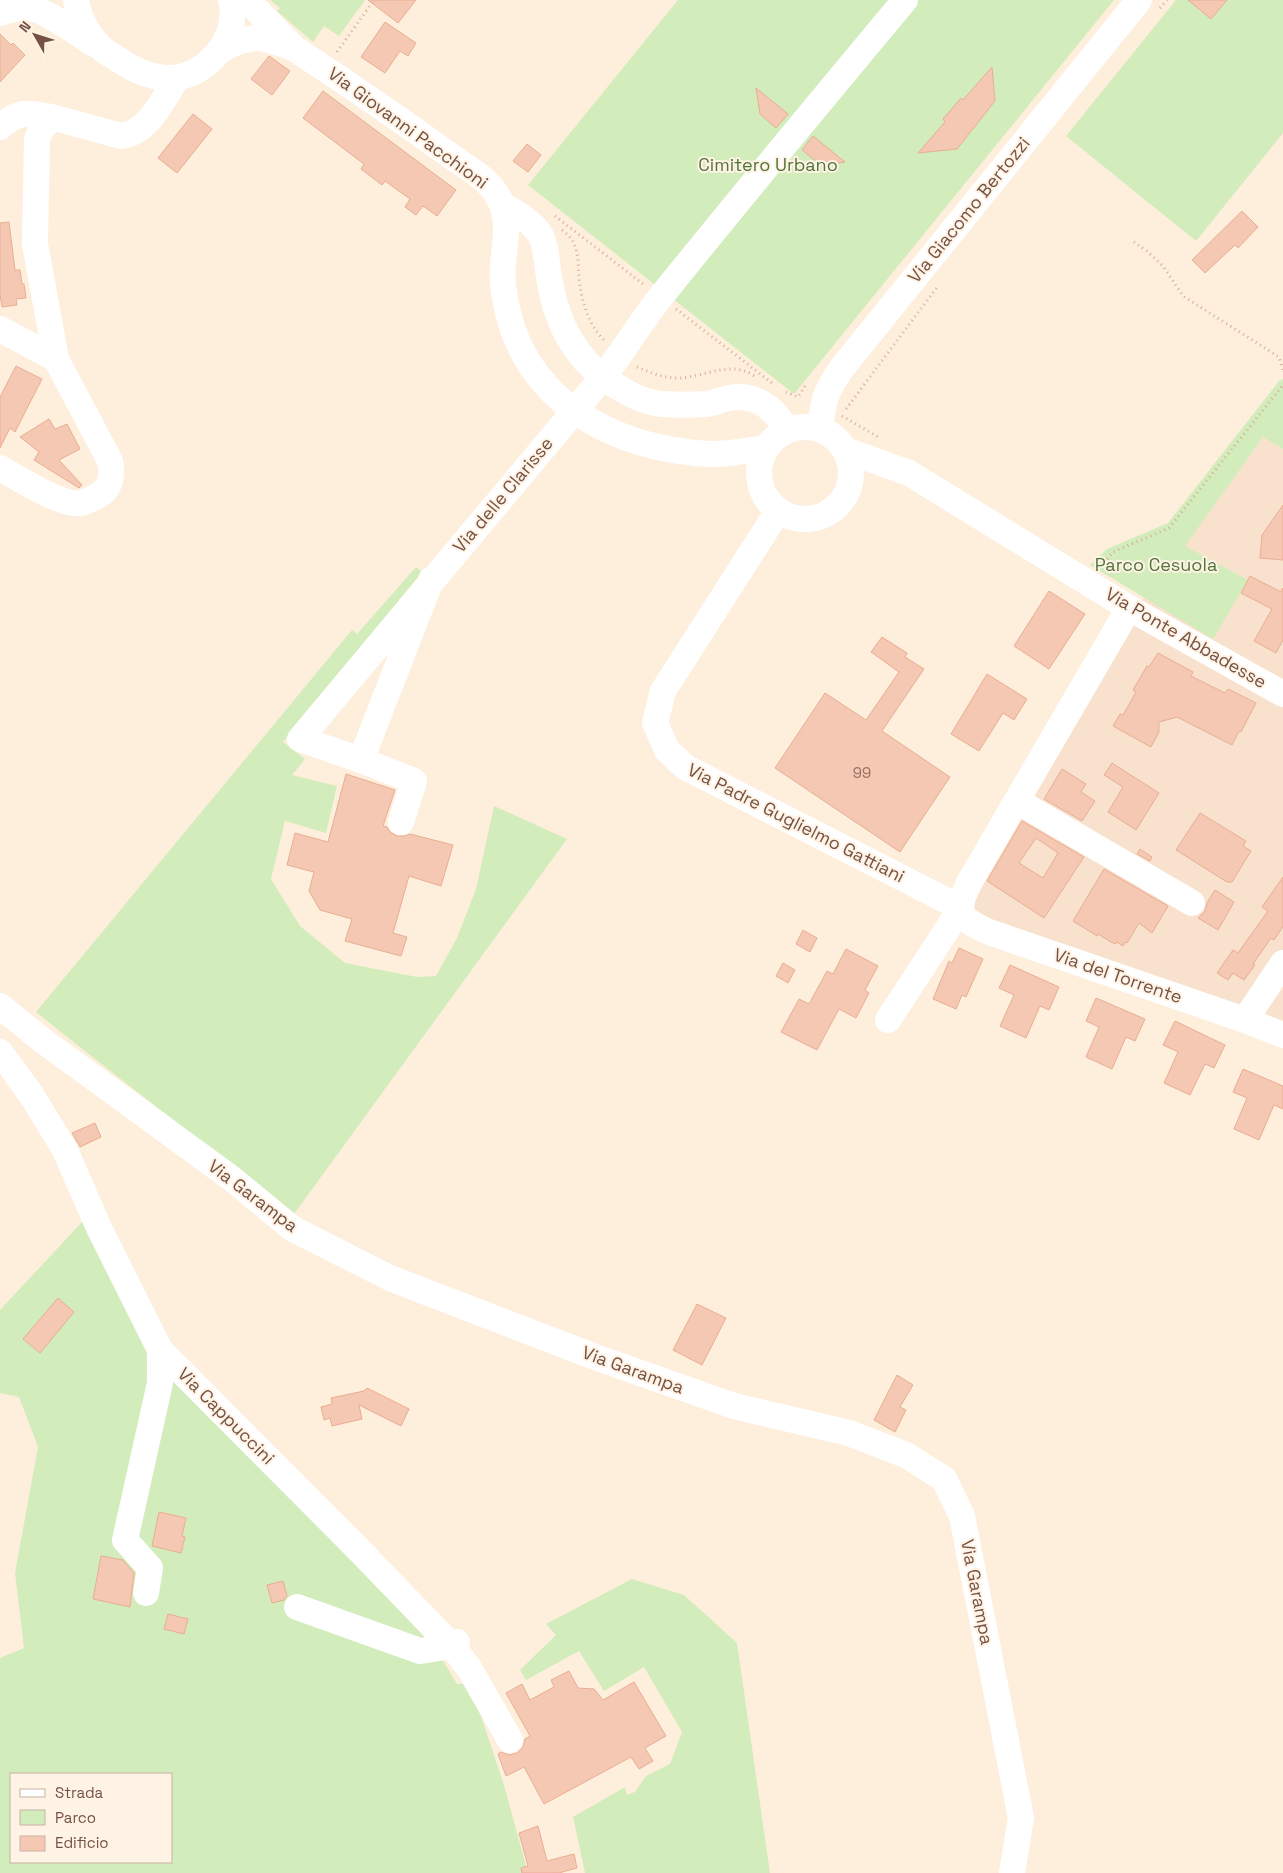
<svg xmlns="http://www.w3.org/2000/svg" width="1283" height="1873" font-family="'Space Grotesk',sans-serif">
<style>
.residential{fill:#f8e2ce}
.green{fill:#d2ecbb;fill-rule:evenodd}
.building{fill:#f5c8b3;stroke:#e9ad92;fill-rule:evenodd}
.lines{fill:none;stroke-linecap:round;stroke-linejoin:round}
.path{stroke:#d9ac97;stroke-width:3;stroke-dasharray:1 4;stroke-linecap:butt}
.minor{stroke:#fff;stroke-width:26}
.labels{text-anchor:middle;stroke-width:4;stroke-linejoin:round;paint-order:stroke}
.number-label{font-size:15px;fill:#957060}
.street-label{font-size:18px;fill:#755244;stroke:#fff3e5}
.park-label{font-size:18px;fill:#507539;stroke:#fff3e5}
</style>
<rect width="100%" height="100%" fill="#feefdd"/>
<polygon class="residential" points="1263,437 1283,449 1283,1025 969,911 1144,597 1213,638 1184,546"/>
<g class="green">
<polygon points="270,0 365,0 339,36 324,26 313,42 277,11 280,8"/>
<polygon points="678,0 1114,0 794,394 528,185"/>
<polygon points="1176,0 1283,0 1283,133 1196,241 1066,136"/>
<polygon points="1283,379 1283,449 1263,437 1185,546 1248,580 1213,639 1090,565 1107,549 1168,523 1279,381"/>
<path d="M416 567 422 572 283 742 305 759 292 775 337 786 326 833 285 821 271 879 300 926 345 963 417 977 436 976 457 938 476 889 494 806 567 839 294 1214C209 1146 121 1081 36 1012L352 630 357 634Z"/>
<path d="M83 1221 160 1360 436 1649 457 1684 470 1683 504 1785 528 1873H0V1658L24 1648 15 1573 38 1447 19 1397 0 1393V1310ZM11 1774H171V1862H11Z"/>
<polygon points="632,1579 684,1595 737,1643 770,1873 585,1873 573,1817 625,1787 627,1795 635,1792 646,1776 670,1764 682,1732 644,1667 604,1691 579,1651 526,1680 520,1670 556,1635 546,1624"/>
</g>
<g class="building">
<polygon points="368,0 416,0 398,23"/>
<polygon points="1188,0 1227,0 1211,19"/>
<polygon points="385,22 416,43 408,56 400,51 385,73 361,57"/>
<polygon points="0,34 11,45 13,43 25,55 0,82"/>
<polygon points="269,56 290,71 272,95 251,79"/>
<polygon points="992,67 995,101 957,149 918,153 945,122 943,119 961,98 963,100"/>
<polygon points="756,88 788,114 776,128 760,114"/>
<polygon points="323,91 456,190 437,216 423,206 416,215 405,207 410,199 385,181 382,185 361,169 364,164 303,118"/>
<polygon points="193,114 212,129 177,173 158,158"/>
<polygon points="813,136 845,162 821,165 802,150"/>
<polygon points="527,144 541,155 528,172 513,161"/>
<polygon points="1242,211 1258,227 1238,248 1235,245 1205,273 1192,260"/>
<polygon points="9,222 15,270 20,270 22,284 24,284 26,298 16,299 17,305 2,307 0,295 0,223"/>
<polygon points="16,366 42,379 15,432 10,428 0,448 0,397"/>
<polygon points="49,419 55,429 67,424 80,449 59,460 82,485 79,488 34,460 39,452 20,437"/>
<polygon points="1283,505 1283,560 1260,558 1262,535"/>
<polygon points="1250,576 1281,592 1283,588 1283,640 1276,653 1254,641 1272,609 1241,593"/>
<polygon points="1049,591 1085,614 1049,669 1014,646"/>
<polygon points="882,637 907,653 905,657 924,669 882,731 950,777 900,852 775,768 825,693 866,720 899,672 871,652"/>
<polygon points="1158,653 1193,672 1191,676 1225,693 1228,689 1256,703 1241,732 1239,731 1232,745 1177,717 1159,722 1159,732 1151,747 1113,726 1120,714 1123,715 1136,692 1133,690 1147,666 1149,667"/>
<polygon points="987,674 1027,699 1014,720 1003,713 979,751 951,734"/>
<polygon points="1112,763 1159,793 1136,830 1108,812 1123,787 1104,775"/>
<polygon points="1062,769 1086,784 1081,792 1095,801 1082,821 1044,799"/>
<polygon points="346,774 395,790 383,826 387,827 390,832 397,836 405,836 410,834 453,845 441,886 409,876 393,933 407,937 401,956 345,941 352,919 320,910 309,891 314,872 287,865 295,833 328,842"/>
<polygon points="1200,813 1246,841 1243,846 1251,851 1232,882 1227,882 1176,850"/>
<path d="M1022 821 1084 857 1044 918 987 881ZM1036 838 1058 853 1043 878 1019 863Z"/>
<polygon points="1140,849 1152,857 1150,861 1137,854"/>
<polygon points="1104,869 1168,906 1152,933 1139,923 1127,943 1125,942 1123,946 1117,942 1116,944 1111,942 1098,934 1097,936 1073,921"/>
<polygon points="1283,877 1283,927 1274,940 1271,938 1253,964 1255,965 1244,980 1233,973 1228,980 1217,973 1233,950 1238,953 1268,911 1262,907"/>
<polygon points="1215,890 1234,902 1218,930 1198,918 1205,911 1207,903"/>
<polygon points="803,930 817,938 810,952 796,944"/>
<polygon points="959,948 983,959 966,997 962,995 956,1009 933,999 949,961 952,963"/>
<polygon points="846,949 878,966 865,990 869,993 856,1018 839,1009 817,1050 781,1032 799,999 809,1004 827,971 833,974"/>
<polygon points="783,963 795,970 788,983 776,976"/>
<polygon points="1010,965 1059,987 1049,1010 1040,1006 1026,1038 1000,1026 1014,995 999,988"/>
<polygon points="1096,998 1145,1019 1135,1041 1126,1037 1112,1069 1086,1057 1099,1027 1086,1021"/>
<polygon points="1175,1021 1225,1045 1214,1068 1205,1064 1190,1095 1164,1083 1178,1052 1163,1045"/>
<polygon points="1243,1069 1283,1086 1283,1109 1274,1105 1259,1140 1234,1129 1247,1098 1233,1092"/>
<polygon points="95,1123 101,1137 80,1147 72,1133"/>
<polygon points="58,1298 74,1312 40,1353 23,1339"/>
<polygon points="697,1304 726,1318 702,1365 673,1350"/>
<polygon points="897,1375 913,1385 900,1407 906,1410 895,1432 874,1420"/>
<polygon points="367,1388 409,1409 401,1426 359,1405 362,1419 332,1426 330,1418 324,1420 321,1407 332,1404 331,1398 364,1391"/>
<polygon points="159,1512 186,1518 182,1536 185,1537 181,1553 152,1546"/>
<polygon points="101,1556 123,1560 134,1573 130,1607 93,1599"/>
<polygon points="283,1581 287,1596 284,1600 272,1603 267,1585"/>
<polygon points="168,1614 188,1619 184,1634 164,1629"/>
<polygon points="569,1671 578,1688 594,1689 603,1700 634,1682 666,1736 645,1748 653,1761 639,1769 631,1757 544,1804 524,1767 506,1776 498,1754 501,1752 509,1755 517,1753 523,1747 525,1739 530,1736 506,1693 522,1684 530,1700 554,1687 551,1680"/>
<polygon points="538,1826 547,1861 574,1854 577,1868 559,1873 522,1873 521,1868 528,1866 519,1833"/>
</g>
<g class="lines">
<g class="path">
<polyline points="1160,8 1167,0"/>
<polyline points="337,52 374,0"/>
<polyline points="555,216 643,284"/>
<path d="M562 230C583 245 576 264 580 286 583 305 590 327 605 341"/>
<polyline points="1134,242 1148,252 1163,266 1183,296 1279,357 1283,370"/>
<polyline points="676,309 772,383"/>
<path d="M637 367C651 373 666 379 682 378 705 376 733 360 754 376"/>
<polyline points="786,392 798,397 805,386"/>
<polyline points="846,409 938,286"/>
<polyline points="842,416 880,438"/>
<polyline points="1101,567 1113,552 1169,528 1283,385"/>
</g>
<g class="minor">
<path d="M76 0C78 16 88 35 100 47 105 52 113 56 119 60 155 84 194 87 222 47 231 33 235 16 231 0"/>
<polyline points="247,0 293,47"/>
<path d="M0 13C9 10 21 6 31 8 49 12 78 34 94 44"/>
<path d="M219 51C251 33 262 36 295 49 347 83 398 118 448 154 463 165 484 176 495 192 512 217 505 237 503 264 502 275 503 288 505 298 521 400 614 450 710 454 728 454 747 451 766 448"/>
<path d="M0 127C19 109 31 113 55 118"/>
<path d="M503 206C516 212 531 221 539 233 546 242 547 265 549 277 555 318 572 355 607 380 623 391 641 402 662 404 677 405 692 405 707 404 715 403 722 399 729 398 756 393 775 409 787 430"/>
<polyline points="0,329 56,359"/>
<circle cx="805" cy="473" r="46"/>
<path d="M820 429C823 401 825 393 841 369L1139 0"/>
<polyline points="845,450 909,473 1129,608 1283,694"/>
<path d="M0 468C17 477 63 507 81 503 87 502 93 498 99 495 111 488 113 474 110 461L56 359 35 244 37 139C41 129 45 123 55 118L121 136C149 133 163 99 177 78"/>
<polyline points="778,511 663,691 655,723 667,750 685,767 961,908 888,1020"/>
<path d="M431 580 361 760 300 739C400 618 501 498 602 378 625 350 643 317 667 289 745 192 825 96 905 0"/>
<path d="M1129 608 970 881C955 912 958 918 989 932L1245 1020 1283 1035"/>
<polyline points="361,760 414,781 401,822"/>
<polyline points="1017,801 1192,903"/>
<polyline points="0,1006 42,1040 231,1178 293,1229 390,1278 595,1357 734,1406 849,1433 906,1455 944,1479 962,1516 1021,1818 1012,1873"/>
<polyline points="1245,1020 1283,963"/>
<polyline points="0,1052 32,1096 65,1150 99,1228 160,1350 360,1551 452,1646 469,1668 510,1740"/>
<polyline points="146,1593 150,1568 125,1540 160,1383 160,1350"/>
<polyline points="297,1607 420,1651 452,1646 457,1642"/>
</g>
</g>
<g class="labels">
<g class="number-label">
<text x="862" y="778">99</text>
</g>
<g class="street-label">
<text transform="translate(408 128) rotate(36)" y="6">Via Giovanni Pacchioni</text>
<text transform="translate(969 210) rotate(-51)" y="6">Via Giacomo Bertozzi</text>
<text transform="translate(503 495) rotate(-50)" y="6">Via delle Clarisse</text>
<text transform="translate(1186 638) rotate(30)" y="6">Via Ponte Abbadesse</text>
<text transform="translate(796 823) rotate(27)" y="6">Via Padre Guglielmo Gattiani</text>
<text transform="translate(1118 976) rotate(19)" y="6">Via del Torrente</text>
<text transform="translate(253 1196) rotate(37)" y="6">Via Garampa</text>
<text transform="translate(633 1370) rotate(20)" y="6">Via Garampa</text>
<text transform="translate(226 1416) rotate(45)" y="6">Via Cappuccini</text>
<text transform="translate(977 1592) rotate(79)" y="6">Via Garampa</text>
</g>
<g class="park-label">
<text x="768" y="171">Cimitero Urbano</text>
<text x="1156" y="571">Parco Cesuola</text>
</g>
</g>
<rect x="10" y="1773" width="162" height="90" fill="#fff3e5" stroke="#c8b3a5"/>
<rect x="20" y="1789" width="25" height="8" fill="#ffffff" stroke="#c8b3a5"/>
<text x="55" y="1798" font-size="15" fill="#755244">Strada</text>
<rect x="20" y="1810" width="25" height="15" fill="#d2ecbb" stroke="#c8b3a5"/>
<text x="55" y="1823" font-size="15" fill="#755244">Parco</text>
<rect x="20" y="1836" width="25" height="15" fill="#f5c8b3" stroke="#c8b3a5"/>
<text x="55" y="1848" font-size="15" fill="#755244">Edificio</text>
<g transform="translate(35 35) rotate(309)" stroke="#fff3e5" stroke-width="4" paint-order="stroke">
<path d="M0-4L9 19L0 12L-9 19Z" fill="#755244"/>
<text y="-8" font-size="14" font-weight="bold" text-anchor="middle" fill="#755244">N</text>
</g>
</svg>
